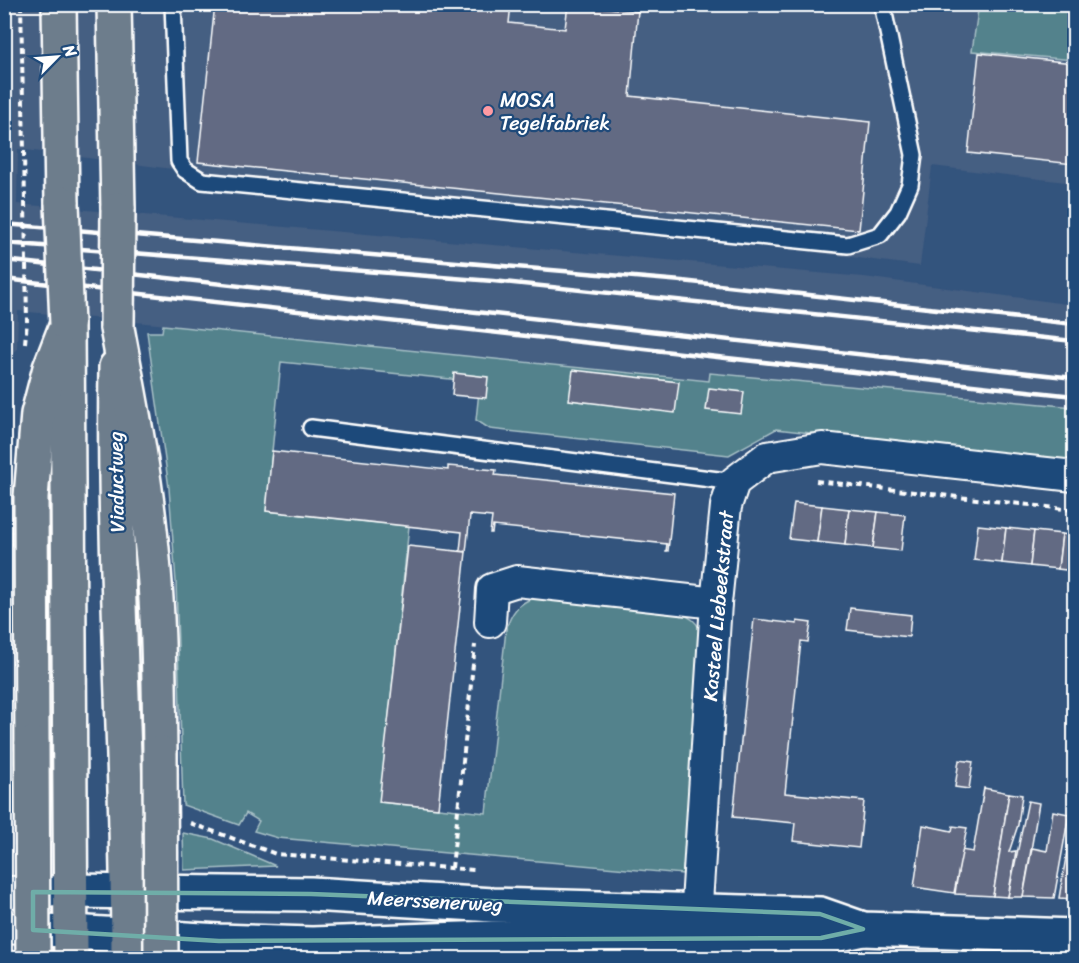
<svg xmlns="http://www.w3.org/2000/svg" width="1079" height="963" font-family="Sriracha,sans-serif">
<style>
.built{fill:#455e82}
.green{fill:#52828c;stroke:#a8c0c6;stroke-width:1.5}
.building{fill:#626b83;stroke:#fff;stroke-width:1.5}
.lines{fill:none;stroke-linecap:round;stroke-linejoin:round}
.service-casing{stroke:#fff;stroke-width:20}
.minor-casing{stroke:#fff;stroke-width:34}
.tertiary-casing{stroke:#fff;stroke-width:38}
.primary-casing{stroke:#fff;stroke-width:38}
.trunk-casing{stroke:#fff;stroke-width:38}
.path{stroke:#fff;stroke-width:4;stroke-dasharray:6 4.5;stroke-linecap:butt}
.service{stroke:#1f4a7a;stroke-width:15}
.minor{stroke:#1f4a7a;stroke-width:30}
.tertiary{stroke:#1f4a7a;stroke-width:33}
.primary{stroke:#6d7d8c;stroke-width:33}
.trunk{stroke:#6d7d8c;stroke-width:33}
.rail{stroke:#fff;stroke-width:4.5}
.primary-bridge-casing{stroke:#fff;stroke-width:38;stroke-linecap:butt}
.trunk-bridge-casing{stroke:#fff;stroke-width:38;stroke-linecap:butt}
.path-bridge{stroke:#fff;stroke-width:4;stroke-dasharray:6 4.5;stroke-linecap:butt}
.primary-bridge{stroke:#6d7d8c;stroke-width:33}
.trunk-bridge{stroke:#6d7d8c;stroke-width:33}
.marked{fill:none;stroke:#6fada8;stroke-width:4.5;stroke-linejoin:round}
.poi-dot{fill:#ff9aa2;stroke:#1f4a7a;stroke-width:2}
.labels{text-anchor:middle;stroke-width:4.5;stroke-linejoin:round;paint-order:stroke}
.poi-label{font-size:20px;fill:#fff;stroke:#1f4a7a;text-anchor:start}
.street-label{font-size:20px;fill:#fff;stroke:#1f4a7a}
</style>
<rect width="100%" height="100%" fill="#33547d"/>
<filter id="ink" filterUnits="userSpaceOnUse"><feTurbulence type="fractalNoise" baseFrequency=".0167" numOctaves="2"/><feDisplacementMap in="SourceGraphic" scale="12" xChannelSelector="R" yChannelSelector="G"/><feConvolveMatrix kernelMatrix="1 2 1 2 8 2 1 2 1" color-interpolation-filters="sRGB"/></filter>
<g filter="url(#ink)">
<polygon class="built" points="980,4 1074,54 1074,183 932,166 920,266 18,149 17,204 864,277 1074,305 1074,407 710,373 710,381 296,337 18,311 17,349 6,358 5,385 5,5"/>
<g class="green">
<polygon points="5,4 11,168 4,168"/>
<polygon points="979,4 1074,5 1074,60 972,51"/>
<path d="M163 325 709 381 710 373 1074 407V463L776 429 729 455 490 429 476 420 480 382 281 362 266 511 409 526 380 802 486 813 506 630C511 613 517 604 535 597L675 611C690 617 698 620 702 637L683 874 278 838 254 831 259 821 246 813 239 825 183 805 176 582 169 488 147 332H162Z"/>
<polygon points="183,833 213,839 276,866 184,870"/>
</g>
<g class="building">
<polygon points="215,4 511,4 509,23 565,29 568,4 638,11 630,96 870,122 859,230 198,162"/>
<polygon points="979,53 1074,63 1074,164 968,153"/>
<polygon points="573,370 679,382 675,413 569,400"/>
<polygon points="454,373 488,377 486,398 452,395"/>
<polygon points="709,388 744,392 741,414 706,410"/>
<polygon points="272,451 448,470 448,466 496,470 495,475 674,493 668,551 666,551 667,544 493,526 492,533 490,533 492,517 470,515 466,552 460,551 462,532 266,511"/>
<polygon points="794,503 822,506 817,542 789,539"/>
<polygon points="822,506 849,509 845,545 817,542"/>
<polygon points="849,509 878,512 873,548 845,545"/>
<polygon points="878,512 905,515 901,551 873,548"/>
<polygon points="978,525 1006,528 1002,563 974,560"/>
<polygon points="1006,528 1034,531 1030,566 1002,563"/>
<polygon points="1034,531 1062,534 1058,569 1030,566"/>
<polygon points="1062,534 1074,536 1074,571 1058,569"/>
<polygon points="408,546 466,552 438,808 379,802"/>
<polygon points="850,608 911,615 909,637 847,630"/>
<polygon points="754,619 797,624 797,621 811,623 808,642 801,641 785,793 864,801 859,848 793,841 795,823 733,817"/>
<polygon points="959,760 973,762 969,789 955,787"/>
<polygon points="984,788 1009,793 993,896 955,894 961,850 973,852"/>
<polygon points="1072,788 1074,789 1074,812 1069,812"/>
<polygon points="1009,793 1022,795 1018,825 1009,852 1016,851 1008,897 993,896"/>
<polygon points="1028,801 1039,803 1023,897 1008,897"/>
<polygon points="1053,811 1069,814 1054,898 1023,897 1032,848 1047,851"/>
<polygon points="923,825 952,831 953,826 967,828 954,893 914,887"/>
<polygon points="1070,834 1074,835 1074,899 1059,898"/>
</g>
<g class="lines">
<defs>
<g id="service">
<polyline points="173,4 179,161 185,170 202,181 848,245 880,235 898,212 910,185 914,155 882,4"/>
<polyline points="311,428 734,482"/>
</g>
<g id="minor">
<polyline points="490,622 492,589 517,581 716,603"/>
<polyline points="4,892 71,891"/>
<polyline points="4,928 71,932"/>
<polyline points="695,935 716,603 726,506 734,482 767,457 822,448 1074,476"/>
<polyline points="629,958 750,958"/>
</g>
<g id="tertiary">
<polyline points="71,891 311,894 493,905 820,914 863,929 1074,936"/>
<polyline points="71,932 219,941 312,944 493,938 821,938 863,929"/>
</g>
<g id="primary">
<polyline points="59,4 62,203"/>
<polyline points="114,4 118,209"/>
<polyline points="67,324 71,958"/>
<path d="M116 367C113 564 128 761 128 958"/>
</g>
<g id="trunk">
<path d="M117 328C130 398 144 468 151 539 159 610 159 681 160 753"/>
<polyline points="32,744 31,497 38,414 50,368 67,324"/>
</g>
</defs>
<use href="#service" class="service-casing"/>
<use href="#minor" class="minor-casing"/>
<use href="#tertiary" class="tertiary-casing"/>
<use href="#primary" class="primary-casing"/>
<use href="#trunk" class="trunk-casing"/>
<g class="path">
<polyline points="21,4 25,202"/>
<polyline points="25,343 27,322"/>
<polyline points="816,481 1074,510"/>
<polyline points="190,823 276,854 474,870"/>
<polyline points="452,868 475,645"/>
</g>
<use href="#service" class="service"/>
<use href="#minor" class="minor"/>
<use href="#tertiary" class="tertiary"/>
<use href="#primary" class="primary"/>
<use href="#trunk" class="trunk"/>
<g class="rail">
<polyline points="4,224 682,281 1074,324"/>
<polyline points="4,243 493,281 1074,341"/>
<polyline points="4,260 1074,378"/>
<polyline points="4,279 1074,396"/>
</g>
<defs>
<g id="primary-bridge">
<polyline points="62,203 67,324"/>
<polyline points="117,328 118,209"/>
</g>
<g id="trunk-bridge">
<polyline points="32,744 33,958"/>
<polyline points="160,753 161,958"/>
</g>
</defs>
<use href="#primary-bridge" class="primary-bridge-casing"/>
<use href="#trunk-bridge" class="trunk-bridge-casing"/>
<polyline class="path-bridge" points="25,202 27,322"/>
<use href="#primary-bridge" class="primary-bridge"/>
<use href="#trunk-bridge" class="trunk-bridge"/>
</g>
</g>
<path class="marked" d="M33 892 311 894 820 914 863 929 821 938 219 941 33 930Z"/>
<circle class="poi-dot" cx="488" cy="111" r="6"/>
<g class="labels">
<g class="poi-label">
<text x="500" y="107">MOSA<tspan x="500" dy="23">Tegelfabriek</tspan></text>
</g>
<g class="street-label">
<text transform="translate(116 482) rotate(-91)" y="7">Viaductweg</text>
<text transform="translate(718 606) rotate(-85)" y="7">Kasteel Liebeekstraat</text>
<text transform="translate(435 901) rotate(3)" y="7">Meerssenerweg</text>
</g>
</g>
<rect width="1079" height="963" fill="none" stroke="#1f4a7a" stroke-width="24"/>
<rect x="12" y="12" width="1055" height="939" fill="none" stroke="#fff" stroke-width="2" filter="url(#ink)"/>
<g transform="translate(57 57) rotate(65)" stroke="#1f4a7a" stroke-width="4.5" paint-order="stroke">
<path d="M0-4.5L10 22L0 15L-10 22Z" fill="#ffffff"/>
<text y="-9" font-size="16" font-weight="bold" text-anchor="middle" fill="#ffffff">N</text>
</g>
</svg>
